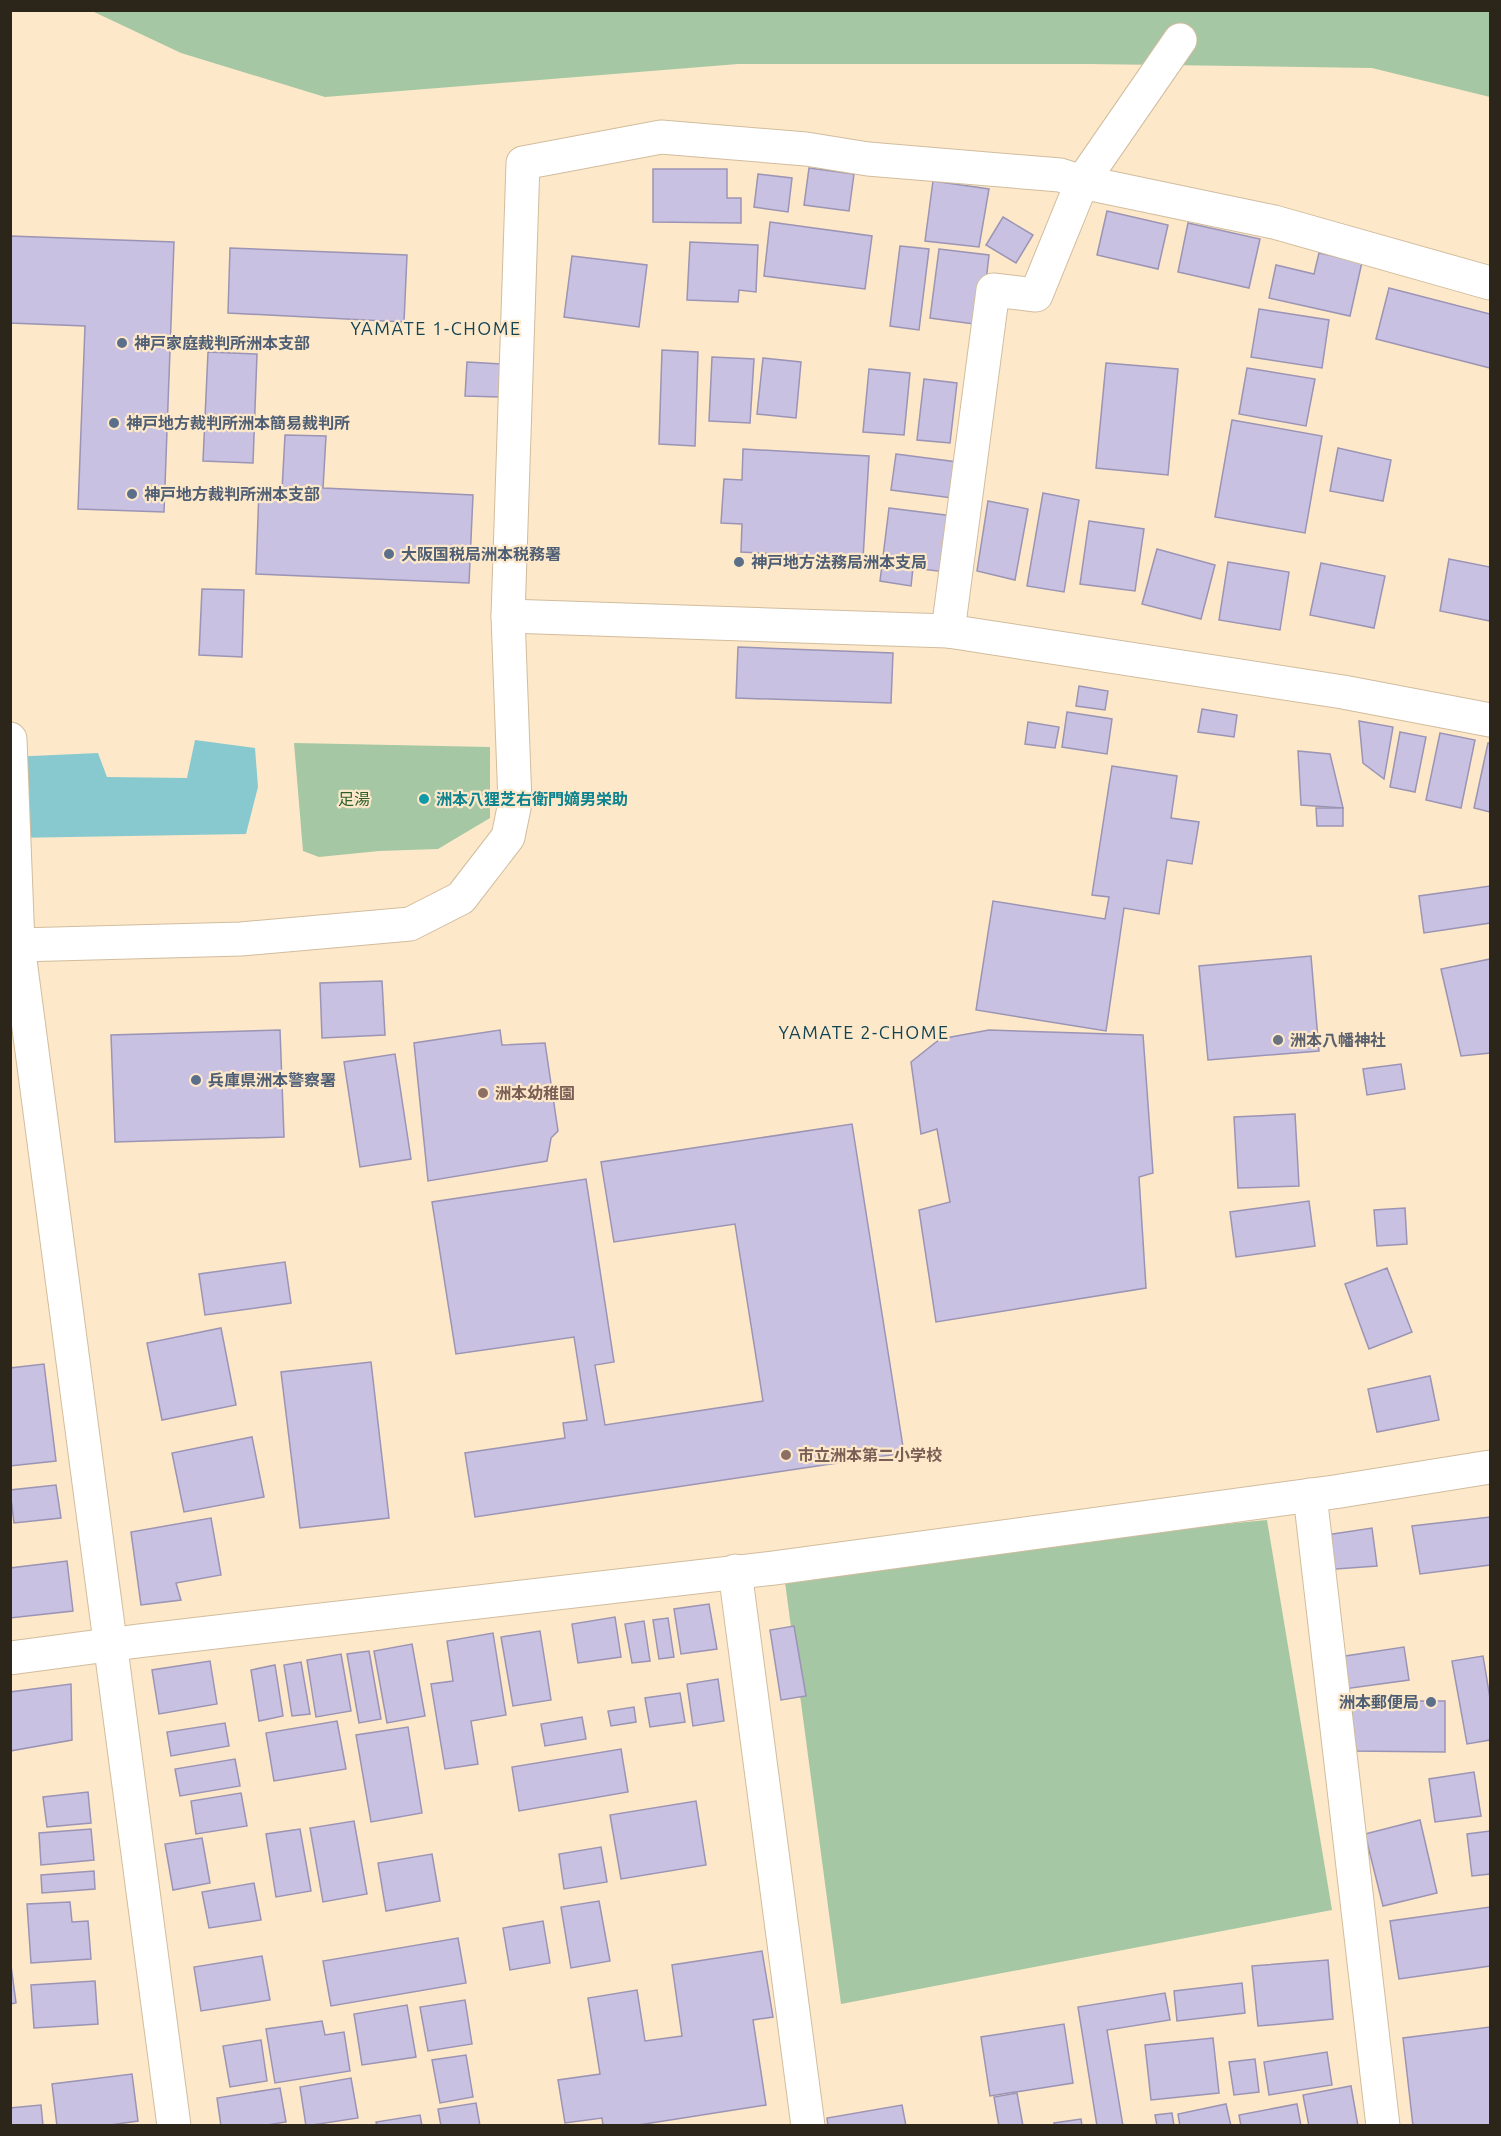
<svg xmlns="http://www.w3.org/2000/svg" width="1501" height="2136" font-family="Ubuntu,'Noto Sans JP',sans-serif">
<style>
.green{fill:#a5c7a4}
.water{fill:#87c9cf}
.building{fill:#c8c1e2;stroke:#9b94b4;stroke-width:1.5}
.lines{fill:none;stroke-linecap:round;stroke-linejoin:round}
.street-casing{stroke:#d1bd9e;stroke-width:35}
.secondary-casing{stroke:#d1bd9e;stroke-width:35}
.street{stroke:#fff;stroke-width:33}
.secondary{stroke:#fff;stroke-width:33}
.service-dot{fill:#5c6f8a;stroke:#fde8c9;stroke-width:2}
.culture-dot{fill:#0f9aa8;stroke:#fde8c9;stroke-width:2}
.worship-dot{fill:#6b7280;stroke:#fde8c9;stroke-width:2}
.education-dot{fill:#8d6e63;stroke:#fde8c9;stroke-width:2}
.labels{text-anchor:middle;stroke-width:4.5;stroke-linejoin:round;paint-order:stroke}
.service-label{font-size:16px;font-weight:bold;fill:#4e5e75;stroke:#fde8c9;text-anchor:start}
.park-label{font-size:16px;fill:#2b5f2c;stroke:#fde8c9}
.culture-label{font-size:16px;font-weight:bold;fill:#0d838f;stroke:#fde8c9;text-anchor:start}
.worship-label{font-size:16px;font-weight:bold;fill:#5b616d;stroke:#fde8c9;text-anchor:start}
.education-label{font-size:16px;font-weight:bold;fill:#785e54;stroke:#fde8c9;text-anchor:start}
.neighbourhood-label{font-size:18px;letter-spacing:1.5px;fill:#114355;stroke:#fde8c9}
</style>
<rect width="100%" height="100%" fill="#fde8c9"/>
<g class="green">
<polygon points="92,11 1490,11 1490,97 1372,68 1090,64 738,64 325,97 181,53"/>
<polygon points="294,743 490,747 490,818 438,849 379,851 319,857 303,851"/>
<polygon points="1267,1520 1332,1910 841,2004 783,1567"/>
</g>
<polygon class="water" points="195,740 255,748 258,787 246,834 11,838 10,757 98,753 107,777 187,778"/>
<g class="building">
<polygon points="809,168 854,174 849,211 804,205"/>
<polygon points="653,169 727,169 727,198 741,198 741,223 653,222"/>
<polygon points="758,174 792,178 788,212 754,207"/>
<polygon points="933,181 989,189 979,247 925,241"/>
<polygon points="1107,211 1168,225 1158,269 1097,255"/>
<polygon points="1003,217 1033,235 1016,263 986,245"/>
<polygon points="770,222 872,236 865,289 764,276"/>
<polygon points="1188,223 1260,239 1249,288 1178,272"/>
<polygon points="10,236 174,242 164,512 78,509 85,326 10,323"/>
<polygon points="690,242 758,245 756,292 739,290 738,302 687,300"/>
<polygon points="900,246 929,249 919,330 890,326"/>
<polygon points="230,248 407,255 404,322 228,313"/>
<polygon points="939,249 989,255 981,325 930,318"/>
<polygon points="1319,253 1362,262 1350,316 1269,298 1276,265 1314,274"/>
<polygon points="572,256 647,265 639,327 564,317"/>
<polygon points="1389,288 1490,314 1490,368 1376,339"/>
<polygon points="1259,309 1329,320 1322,368 1251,357"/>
<polygon points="662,350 698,352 695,446 659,444"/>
<polygon points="208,352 257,354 253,463 203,461"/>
<polygon points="712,357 754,359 750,423 709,421"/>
<polygon points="763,358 801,362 796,418 757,414"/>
<polygon points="467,362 501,364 499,397 465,396"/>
<polygon points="1106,363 1178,369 1168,475 1096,468"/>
<polygon points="1247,368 1315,379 1306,426 1239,414"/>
<polygon points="869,369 910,373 904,435 863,432"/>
<polygon points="924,379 957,383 950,443 917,440"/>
<polygon points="1232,420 1322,436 1305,533 1215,517"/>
<polygon points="285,435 326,436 323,488 473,495 469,583 256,574 259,489 282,490"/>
<polygon points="1338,448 1391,460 1383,501 1330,491"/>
<polygon points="743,449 869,456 863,559 741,552 742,524 721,523 724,479 742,480"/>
<polygon points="896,454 965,463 960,499 891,490"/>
<polygon points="1043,493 1079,500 1064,592 1027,586"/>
<polygon points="988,501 1028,509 1015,580 977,571"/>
<polygon points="889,508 953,516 946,572 913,568 911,586 880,581"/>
<polygon points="1089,521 1144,529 1135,591 1080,584"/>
<polygon points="1157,549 1215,565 1201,619 1142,604"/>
<polygon points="1449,559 1490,567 1490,621 1440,611"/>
<polygon points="1228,562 1289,572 1280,630 1219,620"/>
<polygon points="1321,563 1385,576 1374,628 1310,615"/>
<polygon points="202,589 244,590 242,657 199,655"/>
<polygon points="738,647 893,653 891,703 736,698"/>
<polygon points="1079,686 1108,691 1105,710 1076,706"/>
<polygon points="1202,709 1237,715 1234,737 1198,732"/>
<polygon points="1067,712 1112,719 1107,754 1062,747"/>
<polygon points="1359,721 1393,727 1384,779 1363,763"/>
<polygon points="1028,722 1059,727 1055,748 1025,744"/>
<polygon points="1400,732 1426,737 1415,792 1390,787"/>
<polygon points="1440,733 1475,740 1461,808 1426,800"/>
<polygon points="1488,743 1490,743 1490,812 1474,808"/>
<polygon points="1298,751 1330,754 1343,808 1301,805"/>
<polygon points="1112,766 1177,776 1171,818 1199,822 1192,864 1167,860 1159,914 1124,908 1106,1031 976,1010 993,901 1105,919 1109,897 1092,895"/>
<polygon points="1316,808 1343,808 1343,826 1317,826"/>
<polygon points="1490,886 1490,923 1424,933 1419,896"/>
<polygon points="1311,956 1319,1051 1208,1060 1199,966"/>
<polygon points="1490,959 1490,1053 1461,1056 1441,969"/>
<polygon points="382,981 385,1035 322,1038 320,983"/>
<polygon points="280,1030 284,1137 115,1142 111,1035"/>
<polygon points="500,1030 502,1045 545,1043 558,1131 551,1138 547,1161 428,1181 414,1043"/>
<polygon points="989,1030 1143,1035 1153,1173 1139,1177 1146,1288 936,1322 919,1210 950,1202 937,1129 921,1134 911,1062 940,1039"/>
<polygon points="395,1054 411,1159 360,1167 344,1062"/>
<polygon points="1401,1064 1405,1089 1367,1095 1363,1069"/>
<polygon points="1295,1114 1299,1186 1238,1188 1234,1117"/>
<polygon points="852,1124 904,1453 475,1517 465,1453 565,1438 563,1423 587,1420 574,1337 456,1354 432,1202 586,1179 614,1362 595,1365 605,1425 763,1401 735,1224 614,1242 601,1162"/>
<polygon points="1309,1201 1315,1246 1236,1257 1230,1212"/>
<polygon points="1405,1208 1407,1244 1377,1246 1374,1210"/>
<polygon points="285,1262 291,1303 205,1315 199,1274"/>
<polygon points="1387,1268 1412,1332 1369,1349 1345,1284"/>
<polygon points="221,1328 236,1405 162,1420 147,1343"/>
<polygon points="371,1362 389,1518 300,1528 281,1372"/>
<polygon points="44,1364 56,1461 10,1466 10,1368"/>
<polygon points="1430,1376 1439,1420 1377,1432 1368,1389"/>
<polygon points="252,1437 264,1497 184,1512 172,1453"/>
<polygon points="56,1485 61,1518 14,1523 10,1490"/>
<polygon points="1490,1517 1490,1565 1420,1574 1412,1526"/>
<polygon points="211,1518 221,1575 176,1583 181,1600 141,1605 131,1532"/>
<polygon points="1372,1528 1377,1566 1322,1570 1320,1536"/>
<polygon points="67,1561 73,1611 10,1618 10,1568"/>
<polygon points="709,1604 717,1649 681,1654 674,1609"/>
<polygon points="615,1617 621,1657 578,1663 572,1624"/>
<polygon points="668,1618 674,1657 659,1659 653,1620"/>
<polygon points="644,1621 650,1661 632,1663 625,1624"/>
<polygon points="794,1626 806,1696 781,1700 770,1630"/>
<polygon points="540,1631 551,1700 513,1706 501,1637"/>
<polygon points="493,1633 506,1715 471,1721 478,1764 445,1769 431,1684 453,1681 447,1641"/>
<polygon points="412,1644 425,1716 387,1723 374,1651"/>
<polygon points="1404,1647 1409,1680 1344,1689 1339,1657"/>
<polygon points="369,1651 381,1719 359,1723 347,1654"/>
<polygon points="341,1654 351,1711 316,1717 307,1660"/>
<polygon points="1483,1656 1490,1698 1490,1740 1467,1744 1452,1661"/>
<polygon points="210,1661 217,1704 159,1714 152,1670"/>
<polygon points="301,1662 310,1714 292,1716 284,1665"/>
<polygon points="275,1665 283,1716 259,1721 251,1670"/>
<polygon points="718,1679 724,1721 693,1726 687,1684"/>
<polygon points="71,1684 72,1740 10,1751 10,1692"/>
<polygon points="680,1693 685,1722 650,1727 645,1698"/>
<polygon points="1352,1701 1445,1701 1445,1752 1352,1751"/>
<polygon points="634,1707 636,1722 611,1726 608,1711"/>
<polygon points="582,1717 586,1739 545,1746 541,1724"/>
<polygon points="337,1721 346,1769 274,1781 266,1733"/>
<polygon points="225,1723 229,1746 171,1756 167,1732"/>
<polygon points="408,1727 422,1813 371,1822 356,1735"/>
<polygon points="621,1749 628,1792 519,1811 512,1767"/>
<polygon points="235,1759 240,1786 180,1796 175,1769"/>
<polygon points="1474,1772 1481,1816 1435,1822 1429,1779"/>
<polygon points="88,1792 91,1823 47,1827 43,1797"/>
<polygon points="241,1793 247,1826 196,1834 191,1801"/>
<polygon points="696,1801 706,1865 621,1879 610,1815"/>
<polygon points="1420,1820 1437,1893 1383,1906 1365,1834"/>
<polygon points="354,1821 367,1894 323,1902 310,1828"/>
<polygon points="91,1829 94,1860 41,1865 39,1833"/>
<polygon points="300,1829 311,1891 276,1897 266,1834"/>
<polygon points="1490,1831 1490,1874 1472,1876 1467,1834"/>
<polygon points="202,1838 210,1883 173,1890 165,1844"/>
<polygon points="601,1847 607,1882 564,1889 559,1854"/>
<polygon points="432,1854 440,1901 386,1911 378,1863"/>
<polygon points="94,1871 95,1889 42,1893 41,1875"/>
<polygon points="254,1883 261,1920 209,1928 202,1892"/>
<polygon points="599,1901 610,1961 571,1968 561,1907"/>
<polygon points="70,1902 72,1922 88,1921 91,1959 31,1963 27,1904"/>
<polygon points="1490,1907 1490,1966 1399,1979 1390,1921"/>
<polygon points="543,1921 550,1963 510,1970 503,1928"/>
<polygon points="458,1938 466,1983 331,2006 323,1961"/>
<polygon points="762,1951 773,2017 753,2020 766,2105 632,2126 603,2126 602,2118 565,2123 558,2080 600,2074 588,1998 637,1990 645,2041 682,2036 672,1965"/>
<polygon points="262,1956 270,2000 201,2011 194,1967"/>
<polygon points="10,1958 16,2003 10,2004"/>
<polygon points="1328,1960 1333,2019 1258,2026 1252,1966"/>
<polygon points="95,1981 98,2024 34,2028 31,1985"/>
<polygon points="1242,1983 1245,2013 1177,2021 1174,1991"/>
<polygon points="1165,1993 1170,2020 1107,2030 1123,2126 1097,2126 1078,2007"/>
<polygon points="465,2000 472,2044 428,2051 420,2007"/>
<polygon points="407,2005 416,2057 362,2065 354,2014"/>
<polygon points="322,2021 325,2035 344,2032 350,2071 275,2083 266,2029"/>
<polygon points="1064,2024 1073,2083 990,2096 981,2037"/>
<polygon points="1490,2027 1490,2126 1413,2126 1403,2038"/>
<polygon points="1213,2038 1219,2093 1151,2100 1145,2045"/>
<polygon points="261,2040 267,2081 230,2087 223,2046"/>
<polygon points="1327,2052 1332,2085 1269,2095 1264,2062"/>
<polygon points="466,2055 473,2097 440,2103 432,2060"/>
<polygon points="1255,2059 1259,2092 1234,2095 1229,2062"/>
<polygon points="132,2074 138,2121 103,2126 57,2126 52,2084"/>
<polygon points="351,2078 358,2118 306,2126 300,2087"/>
<polygon points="1351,2086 1358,2126 1309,2126 1303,2095"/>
<polygon points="280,2088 286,2122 261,2126 221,2126 217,2098"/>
<polygon points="1017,2093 1023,2126 999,2126 994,2097"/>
<polygon points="476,2103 480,2126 441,2126 438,2109"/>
<polygon points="1226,2104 1231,2126 1180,2126 1178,2114"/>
<polygon points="1297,2104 1301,2126 1241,2126 1239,2115"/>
<polygon points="41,2105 43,2126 10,2126 10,2108"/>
<polygon points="902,2105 906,2126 828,2126 827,2118"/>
<polygon points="1172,2113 1174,2126 1157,2126 1155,2115"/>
<polygon points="420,2115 422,2126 377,2126 376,2122"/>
<polygon points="1081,2119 1082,2126 1054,2126 1054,2123"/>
</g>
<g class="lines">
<defs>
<g id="street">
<polyline points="508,616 948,631 1343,692 1490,720"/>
<polyline points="948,631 993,290 1036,295 1082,182 1180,40"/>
<polyline points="10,739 18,945 241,939 410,924 461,898 508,837 515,803 508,616 523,163 661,137 806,149 868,159 1060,175 1082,182 1274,222 1490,283"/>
<polyline points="1310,1495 1383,2126"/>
<polyline points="735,1571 808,2126"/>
<polyline points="10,1658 138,1641 774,1568 1334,1492 1490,1467"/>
</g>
<polyline id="secondary" points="10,945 18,945 174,2126"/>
</defs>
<use href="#street" class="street-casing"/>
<use href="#secondary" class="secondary-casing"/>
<use href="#street" class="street"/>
<use href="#secondary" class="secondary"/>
</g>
<g class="service-dot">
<circle cx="122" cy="343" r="6"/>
<circle cx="114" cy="423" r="6"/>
<circle cx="132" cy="494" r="6"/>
<circle cx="389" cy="554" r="6"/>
<circle cx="739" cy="562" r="6"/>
<circle cx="196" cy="1080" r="6"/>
<circle cx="1431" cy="1702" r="6"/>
</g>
<circle class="culture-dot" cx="424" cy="799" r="6"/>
<circle class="worship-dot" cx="1278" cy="1040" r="6"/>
<g class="education-dot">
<circle cx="483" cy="1093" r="6"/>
<circle cx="786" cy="1455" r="6"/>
</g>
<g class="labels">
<g class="service-label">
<text x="134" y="349">神戸家庭裁判所洲本支部</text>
<text x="126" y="429">神戸地方裁判所洲本簡易裁判所</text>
<text x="144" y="500">神戸地方裁判所洲本支部</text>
<text x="401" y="560">大阪国税局洲本税務署</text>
<text x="751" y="568">神戸地方法務局洲本支局</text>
<text x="208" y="1086">兵庫県洲本警察署</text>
<text x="1419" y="1708" text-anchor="end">洲本郵便局</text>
</g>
<g class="park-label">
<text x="354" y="805">足湯</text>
</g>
<g class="culture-label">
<text x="436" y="805">洲本八狸芝右衛門嫡男栄助</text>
</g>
<g class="worship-label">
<text x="1290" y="1046">洲本八幡神社</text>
</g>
<g class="education-label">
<text x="495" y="1099">洲本幼稚園</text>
<text x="798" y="1461">市立洲本第二小学校</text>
</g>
<g class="neighbourhood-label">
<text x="436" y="335">YAMATE 1-CHOME</text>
<text x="864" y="1039">YAMATE 2-CHOME</text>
</g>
</g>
<rect width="1501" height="2136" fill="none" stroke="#2c2519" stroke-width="24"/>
</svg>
